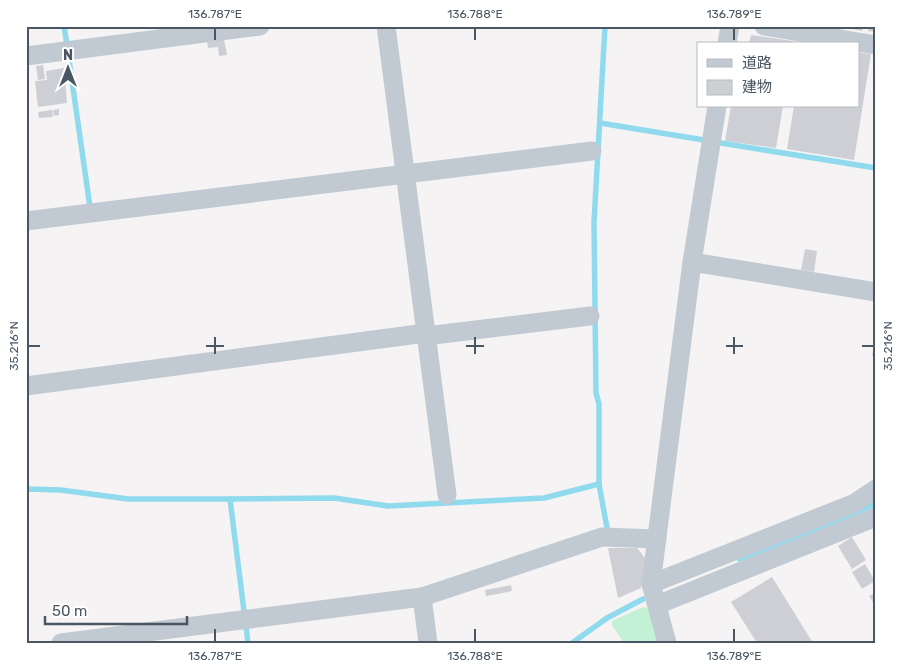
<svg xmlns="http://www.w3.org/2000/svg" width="902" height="669" font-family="Rubik,'Noto Sans JP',sans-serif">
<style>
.green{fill:#c3f1d5}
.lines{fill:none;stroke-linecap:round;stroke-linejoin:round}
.stream{stroke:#90daee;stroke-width:5.5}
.building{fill:#cdcfd5}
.street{stroke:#c1cad2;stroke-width:19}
.ticks{fill:none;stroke:#4a5661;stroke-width:2}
.neatline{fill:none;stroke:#4a5661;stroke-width:2}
.ticks-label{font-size:12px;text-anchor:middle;fill:#4a5661}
</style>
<rect width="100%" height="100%" fill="#f5f3f3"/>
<polygon class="green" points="643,607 648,608 658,643 624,643 612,625 612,621"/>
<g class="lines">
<g class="stream">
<polyline points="64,26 67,45"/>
<polyline points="69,60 90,207"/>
<polyline points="600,123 704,140"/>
<polyline points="721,143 876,168"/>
<polyline points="599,484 599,404 596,393 594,222 605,26"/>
<polyline points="26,489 61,490 128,499 230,499 244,611"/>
<polyline points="230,499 334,498 388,506 544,498 599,484 607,528"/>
<polyline points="739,559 876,504"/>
<polyline points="246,627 248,643"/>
<polyline points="572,643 607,618 643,599"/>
</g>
</g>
<g class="building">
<polygon points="838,26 863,26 862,31"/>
<polygon points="869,26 876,26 876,32 868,31"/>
<polygon points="751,35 793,41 792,44 749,44"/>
<polygon points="224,39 227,55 219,56 218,47 208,48 207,41"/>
<polygon points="858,52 871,54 854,160 787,149 794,106 858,106"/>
<polygon points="43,65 45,79 38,80 36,66"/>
<polygon points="64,68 67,103 38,107 35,81 47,80 46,71"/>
<polygon points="731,106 783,106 776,148 725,141"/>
<polygon points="59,109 59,115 54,116 53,110"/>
<polygon points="52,110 53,117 39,118 38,112"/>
<polygon points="805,249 817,251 814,272 801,270"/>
<polygon points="875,338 876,338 876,356 872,356"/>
<polygon points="852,537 866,560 852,569 838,546"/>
<polygon points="608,548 637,548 645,558 641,588 618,598"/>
<polygon points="865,564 875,581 862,589 852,572"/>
<polygon points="772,577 813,643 757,643 731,602"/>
<polygon points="511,585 512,591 486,596 485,590"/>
<polygon points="876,592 876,607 869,596"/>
</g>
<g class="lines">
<g class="street">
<polyline points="386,26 447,495"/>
<polyline points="764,26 876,45"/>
<polyline points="727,44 730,26"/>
<polyline points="26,56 260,26"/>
<polyline points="26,221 592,151"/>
<polyline points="692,262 876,292"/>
<polyline points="426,336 590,316"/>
<polyline points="26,386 426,333"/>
<polyline points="651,584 855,503 876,489"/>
<polyline points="422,597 428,643"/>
<polyline points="657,605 876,517"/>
<polyline points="61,643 422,597 602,537 657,539"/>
<polyline points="667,643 651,584 692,262 717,106"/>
</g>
</g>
<path class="ticks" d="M215 28V40M475 28V40M734 28V40M215 337V354M475 337V354M734 337V354M28 346H40M206 346H224M466 346H484M726 346H743M862 346H874M215 629V642M475 629V642M734 629V642"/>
<rect width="902" height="669" fill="none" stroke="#ffffff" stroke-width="55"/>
<rect x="697" y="42" width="162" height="65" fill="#ffffff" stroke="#b7bbc0"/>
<rect x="707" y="59" width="25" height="8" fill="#c1cad2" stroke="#b7bbc0"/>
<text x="742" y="68" font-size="15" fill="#4a5661">道路</text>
<rect x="707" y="80" width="25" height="15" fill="#cdcfd5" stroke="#b7bbc0"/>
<text x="742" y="92" font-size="15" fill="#4a5661">建物</text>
<g transform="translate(68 68)" stroke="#ffffff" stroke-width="4" paint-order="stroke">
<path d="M0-4L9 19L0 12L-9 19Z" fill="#4a5661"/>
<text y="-8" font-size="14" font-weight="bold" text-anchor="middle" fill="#4a5661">N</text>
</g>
<path d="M45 616v8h142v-8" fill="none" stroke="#4a5661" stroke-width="2.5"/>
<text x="52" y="616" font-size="15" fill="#4a5661" stroke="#ffffff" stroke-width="4" paint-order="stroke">50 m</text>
<rect x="28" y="28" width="846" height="614" class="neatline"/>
<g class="ticks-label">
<text x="215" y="18">136.787°E</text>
<text x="475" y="18">136.788°E</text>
<text x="734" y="18">136.789°E</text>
<text transform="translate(14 346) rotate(-90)" y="4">35.216°N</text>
<text transform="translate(888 346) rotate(-90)" y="4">35.216°N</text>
<text x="215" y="660">136.787°E</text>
<text x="475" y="660">136.788°E</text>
<text x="734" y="660">136.789°E</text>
</g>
</svg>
